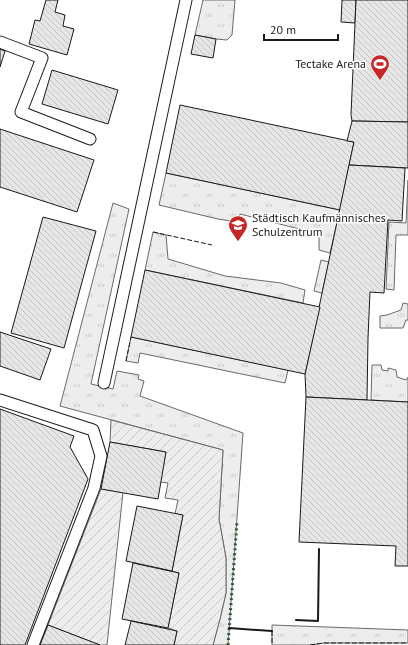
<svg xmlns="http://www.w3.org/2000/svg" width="408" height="645" font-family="'PT Sans',sans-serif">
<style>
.grass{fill:url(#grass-tufts);stroke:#6a6a6a}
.garden{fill:url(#garden-furrows);stroke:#6a6a6a}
.building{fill:url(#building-back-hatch);stroke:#1a1a1a}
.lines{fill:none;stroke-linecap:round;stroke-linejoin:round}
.lane-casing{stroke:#1a1a1a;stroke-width:13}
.lane{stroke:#fff;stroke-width:11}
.hedge{stroke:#2b5a34;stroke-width:3;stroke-dasharray:2 3;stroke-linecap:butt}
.fence{stroke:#1a1a1a;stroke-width:1;stroke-dasharray:5 2;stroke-linecap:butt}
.wall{stroke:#1a1a1a;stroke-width:2}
.labels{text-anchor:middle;stroke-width:3;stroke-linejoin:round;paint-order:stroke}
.poi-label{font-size:12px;fill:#1a1a1a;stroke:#fff;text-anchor:end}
</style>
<defs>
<pattern id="grass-tufts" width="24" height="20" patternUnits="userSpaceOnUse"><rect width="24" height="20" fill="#ededed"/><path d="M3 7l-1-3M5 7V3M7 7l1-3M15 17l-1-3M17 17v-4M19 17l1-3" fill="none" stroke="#cbcbcb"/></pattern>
<pattern id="garden-furrows" width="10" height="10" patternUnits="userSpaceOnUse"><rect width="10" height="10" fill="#ededed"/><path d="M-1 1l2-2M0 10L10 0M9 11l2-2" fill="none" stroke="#cbcbcb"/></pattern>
<pattern id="building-back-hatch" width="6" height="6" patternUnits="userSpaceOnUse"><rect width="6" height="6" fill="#e6e6e6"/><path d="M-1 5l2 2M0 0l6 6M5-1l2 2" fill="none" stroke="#c5c5c5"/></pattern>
</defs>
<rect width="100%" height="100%" fill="#fff"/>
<g class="grass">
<polygon points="203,0 235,0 232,35 227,40 216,39 195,35"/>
<polygon points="166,173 340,210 330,253 319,250 319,234 240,214 238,222 218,219 159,205"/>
<polygon points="408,180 408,235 396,235 394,290 386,289 389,222 406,223"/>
<polygon points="113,203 129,209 91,384 113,389 117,371 139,375 138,379 144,381 140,396 243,433 228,645 213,645 220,619 226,593 226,558 219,519 223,450 60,406"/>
<polygon points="153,232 166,235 168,259 225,276 281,283 305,290 303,303 145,270"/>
<polygon points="321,260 329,262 322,293 314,291"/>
<polygon points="403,303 408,304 408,320 406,320 403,328 380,328 380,316 387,315 401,310"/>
<polygon points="131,337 288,370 285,383 140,353 138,363 126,361"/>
<polygon points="372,365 381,365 382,370 388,371 388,368 396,370 397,377 406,380 408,377 408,402 371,400"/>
<polygon points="272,625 408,630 408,643 324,643 310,645 272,645"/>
</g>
<g class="garden">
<polygon points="111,420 223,450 219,519 226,558 226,593 220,619 213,645 174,645 177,631 168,628 179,573 172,571 183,515 175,514 178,500 165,498 168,483 160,482 166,452 110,442"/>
<polygon points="101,489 123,492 107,645 100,645 48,625"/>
</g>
<g class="building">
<polygon points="46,0 58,0 55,12 65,15 63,26 74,29 67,55 29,44 35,20 40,21"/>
<polygon points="342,0 356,0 355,23 341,22"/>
<polygon points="356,0 408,0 408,122 352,121 351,115"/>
<polygon points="195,35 216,39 213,58 191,54"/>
<polygon points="0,49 5,51 0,67"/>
<polygon points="52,70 118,90 108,124 42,104"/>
<polygon points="180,105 354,142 340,210 166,173"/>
<polygon points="352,121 408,122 408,168 349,165 354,142 347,141"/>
<polygon points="0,129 94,160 77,212 0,187"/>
<polygon points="349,165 405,168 402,221 388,220 384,293 370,292 368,338 367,400 306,397 305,374"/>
<polygon points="43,217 96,231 64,348 11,333"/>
<polygon points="145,270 320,307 305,374 131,337"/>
<polygon points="0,332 51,349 40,380 0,366"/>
<polygon points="306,397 408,402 408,566 395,566 396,546 299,542"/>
<polygon points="0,409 74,436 70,447 88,479 25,645 0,645"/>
<polygon points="110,442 166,452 158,499 101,489"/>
<polygon points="137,506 183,515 172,571 126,561"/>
<polygon points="133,563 179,573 168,628 122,619"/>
<polygon points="131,621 177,631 174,645 125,645"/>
<polygon points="48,625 100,645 40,645"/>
</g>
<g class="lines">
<defs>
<g id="lane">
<polyline points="0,42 42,58 21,112 90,139"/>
<polyline points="104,383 186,0"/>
<polyline points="0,400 93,430 101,456 94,488 33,645"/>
</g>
</defs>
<use href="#lane" class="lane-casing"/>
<use href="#lane" class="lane"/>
<polyline class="hedge" points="228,645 237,522"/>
<g class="fence">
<polyline points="153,232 212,245"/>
<polyline points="126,361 131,337"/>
<polyline points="272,631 272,645"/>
<polyline points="310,645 324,643 408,643"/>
</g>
<g class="wall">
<polyline points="296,620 318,621 319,549"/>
<polyline points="229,628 272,631"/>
</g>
</g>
<defs>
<symbol id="stadium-pin" viewBox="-11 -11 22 30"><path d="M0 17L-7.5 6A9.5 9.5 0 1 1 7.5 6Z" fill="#c62828" stroke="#fff"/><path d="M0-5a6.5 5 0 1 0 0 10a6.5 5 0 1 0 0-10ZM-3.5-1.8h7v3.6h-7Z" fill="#fff"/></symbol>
<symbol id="school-pin" viewBox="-11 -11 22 30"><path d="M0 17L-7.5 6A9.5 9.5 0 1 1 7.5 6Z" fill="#c62828" stroke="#fff"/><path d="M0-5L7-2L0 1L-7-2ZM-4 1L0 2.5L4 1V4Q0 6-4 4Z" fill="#fff"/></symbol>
</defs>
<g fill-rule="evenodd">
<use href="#stadium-pin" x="369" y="53" width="22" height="30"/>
<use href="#school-pin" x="227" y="214" width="22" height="30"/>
</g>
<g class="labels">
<g class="poi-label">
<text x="366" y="68">Tectake Arena</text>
<text x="252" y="222" text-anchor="start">Städtisch Kaufmännisches<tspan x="252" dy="14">Schulzentrum</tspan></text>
</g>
</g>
<path d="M264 34v6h74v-6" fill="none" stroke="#1a1a1a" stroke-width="2"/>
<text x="270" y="34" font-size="12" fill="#1a1a1a" stroke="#ffffff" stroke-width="3" paint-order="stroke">20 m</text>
</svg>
